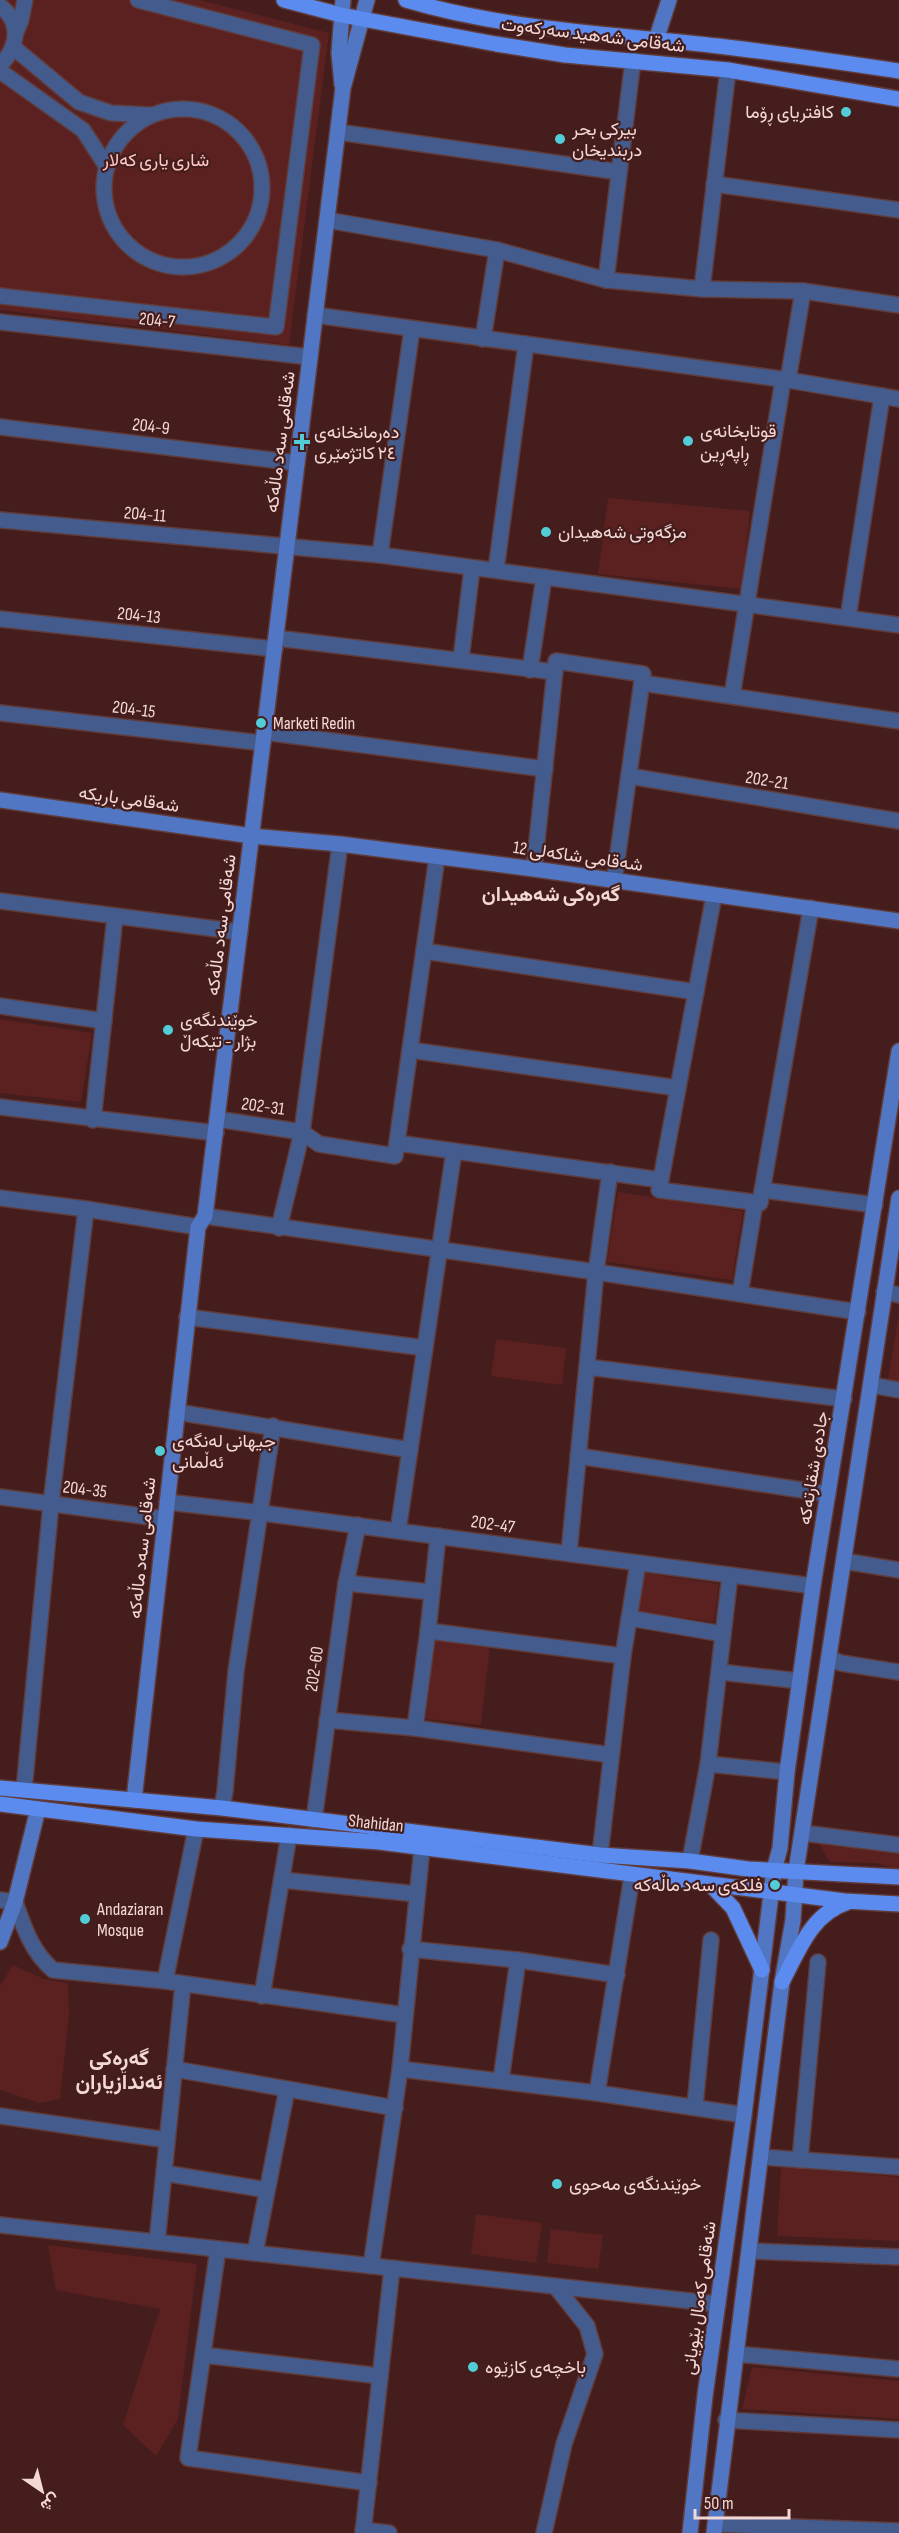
<svg xmlns="http://www.w3.org/2000/svg" width="899" height="2533" font-family="'Sofia Sans Condensed',Vazirmatn,sans-serif">
<style>
.green{fill:#5a2120}
.lines{fill:none;stroke-linecap:round;stroke-linejoin:round}
.street-casing{stroke:#603b3a;stroke-width:18}
.secondary-casing{stroke:#603b3a;stroke-width:18}
.primary-casing{stroke:#603b3a;stroke-width:18}
.street{stroke:#445c8d;stroke-width:15}
.secondary{stroke:#5177c4;stroke-width:15}
.primary{stroke:#5b8bef;stroke-width:15}
.poi-dot{fill:#52ccd6;stroke:#441d1c;stroke-width:2}
.labels{text-anchor:middle;stroke-width:4.5;stroke-linejoin:round;paint-order:stroke}
.street-label{font-size:18px;fill:#f3d8d6;stroke:#441d1c}
.poi-label{font-size:18px;fill:#f3d8d6;stroke:#441d1c;text-anchor:start}
.park-label{font-size:18px;fill:#fec8c4;stroke:#441d1c}
.neighbourhood-label{font-size:20px;font-weight:bold;fill:#f3d8d6;stroke:#441d1c}
.quarter-label{font-size:21px;font-weight:bold;fill:#f3d8d6;stroke:#441d1c}
</style>
<rect width="100%" height="100%" fill="#441d1c"/>
<g class="green">
<polygon points="0,0 200,0 329,33 289,345 0,310"/>
<polygon points="608,498 750,511 742,589 598,574"/>
<polygon points="0,1019 92,1033 81,1102 0,1093"/>
<polygon points="618,1192 743,1211 732,1280 607,1262"/>
<polygon points="899,1312 899,1382 888,1380"/>
<polygon points="496,1339 566,1348 562,1385 491,1376"/>
<polygon points="645,1573 719,1584 714,1622 639,1612"/>
<polygon points="434,1639 490,1646 481,1725 426,1719"/>
<polygon points="818,1842 899,1853 899,1870 876,1863 830,1862"/>
<polygon points="13,1965 44,1979 68,1983 69,2015 60,2099 39,2103 0,2090 0,1986"/>
<polygon points="781,2167 899,2177 899,2241 777,2236"/>
<polygon points="476,2214 542,2223 536,2263 471,2254"/>
<polygon points="551,2229 603,2235 598,2269 547,2263"/>
<polygon points="48,2245 197,2264 178,2419 156,2456 123,2425 160,2309 56,2290"/>
<polygon points="752,2367 899,2381 899,2419 742,2409"/>
</g>
<g class="lines">
<defs>
<g id="street">
<path d="M0 6C22 22 18 48 0 65"/>
<polyline points="16,32 21,20 25,0"/>
<polyline points="13,47 79,102 111,113 151,115"/>
<polyline points="0,71 83,130 107,167"/>
<circle cx="183" cy="188" r="79"/>
<polyline points="338,132 619,172"/>
<polyline points="714,184 899,210"/>
<polyline points="327,220 497,250 606,280 702,289 803,291 899,305"/>
<polyline points="606,280 633,60"/>
<polyline points="702,289 728,70"/>
<polyline points="0,296 276,327 312,45 138,0"/>
<polyline points="315,315 788,380 899,399"/>
<polyline points="0,322 310,357"/>
<polyline points="483,339 497,250"/>
<polyline points="788,380 803,291"/>
<polyline points="0,427 297,463"/>
<polyline points="0,520 380,555 899,625"/>
<polyline points="380,555 412,329"/>
<polyline points="496,570 526,344"/>
<polyline points="848,618 882,396"/>
<polyline points="0,619 275,649"/>
<polyline points="276,638 555,672"/>
<polyline points="461,659 472,568"/>
<polyline points="530,670 544,577"/>
<polyline points="642,683 899,721"/>
<polyline points="732,696 783,380"/>
<polyline points="0,713 263,743"/>
<polyline points="264,732 545,769"/>
<polyline points="629,776 899,821"/>
<polyline points="534,869 556,661 643,674 614,881"/>
<polyline points="714,895 659,1190 760,1203 811,908"/>
<polyline points="0,901 240,932"/>
<polyline points="424,951 696,992"/>
<polyline points="0,1006 104,1021"/>
<polyline points="410,1050 678,1088"/>
<polyline points="0,1107 216,1133"/>
<polyline points="217,1119 302,1132 319,1144 395,1156 437,857"/>
<polyline points="93,1120 115,917"/>
<polyline points="397,1143 661,1180"/>
<polyline points="762,1190 875,1205"/>
<polyline points="0,1198 86,1209 198,1227"/>
<polyline points="205,1216 596,1272 858,1312"/>
<polyline points="279,1228 302,1132 340,844"/>
<polyline points="884,1292 899,1295"/>
<polyline points="740,1294 755,1203"/>
<polyline points="187,1317 425,1348"/>
<polyline points="587,1367 844,1399"/>
<polyline points="871,1385 899,1390"/>
<polyline points="177,1412 410,1450"/>
<polyline points="578,1456 828,1494"/>
<polyline points="0,1497 165,1519"/>
<polyline points="167,1502 262,1513 813,1586"/>
<polyline points="398,1531 454,1151"/>
<polyline points="569,1553 596,1272 610,1172"/>
<polyline points="844,1561 899,1570"/>
<polyline points="346,1583 431,1592"/>
<polyline points="629,1618 723,1634"/>
<polyline points="428,1631 623,1656"/>
<polyline points="829,1658 841,1663 899,1672"/>
<polyline points="720,1672 800,1681"/>
<polyline points="327,1720 415,1728 611,1755"/>
<polyline points="415,1728 428,1631 438,1536"/>
<polyline points="708,1764 787,1772"/>
<polyline points="24,1790 51,1504 86,1209"/>
<polyline points="222,1808 225,1791 236,1671 273,1426"/>
<polyline points="314,1820 346,1583 358,1525"/>
<polyline points="803,1833 899,1845"/>
<polyline points="600,1855 623,1656 638,1563"/>
<polyline points="690,1861 708,1764 730,1575"/>
<polyline points="282,1880 417,1894"/>
<path d="M0 1900 15 1902C24 1928 32 1952 53 1970L165 1981 404 2015"/>
<polyline points="410,1949 518,1960 617,1975"/>
<polyline points="165,1981 196,1829"/>
<polyline points="262,1996 289,1835"/>
<polyline points="174,2069 395,2108"/>
<polyline points="400,2069 597,2093 744,2115"/>
<polyline points="501,2080 518,1960"/>
<polyline points="597,2093 632,1876"/>
<polyline points="695,2106 711,1940"/>
<polyline points="0,2116 167,2140"/>
<polyline points="761,2157 899,2167"/>
<polyline points="800,2160 818,1962"/>
<polyline points="164,2173 267,2190"/>
<polyline points="0,2225 718,2304"/>
<polyline points="157,2242 183,1984"/>
<polyline points="218,2249 188,2458 369,2483"/>
<polyline points="749,2251 899,2257"/>
<polyline points="255,2253 287,2089"/>
<polyline points="371,2266 400,2069 422,1848"/>
<polyline points="736,2354 899,2369"/>
<polyline points="203,2355 380,2376"/>
<polyline points="726,2420 899,2430"/>
<polyline points="715,2524 899,2531"/>
<polyline points="363,2530 389,2533"/>
<polyline points="363,2533 392,2268"/>
<polyline points="544,2533 564,2444 595,2354 587,2326 556,2287"/>
</g>
<g id="secondary">
<polyline points="656,40 669,0"/>
<polyline points="342,85 339,53 343,0"/>
<polyline points="0,800 252,836 340,844 534,869 899,921"/>
<polyline points="134,1800 198,1227 205,1216 343,88 367,0"/>
<polyline points="0,1942 15,1902 38,1809"/>
<polyline points="690,2533 705,2396 744,2115 774,1870 780,1848 787,1772 813,1586 899,1051"/>
<polyline points="714,2533 782,1982 793,1920 796,1871 899,1198"/>
</g>
<g id="primary">
<polyline points="284,0 341,15 496,44 565,55 728,70 899,99"/>
<path d="M406 0C507 30 614 34 718 46 778 53 838 62 899 71"/>
<polyline points="0,1788 222,1808 600,1855 690,1861 748,1869 899,1877"/>
<polyline points="0,1804 196,1829 379,1842 845,1901 899,1904"/>
<polyline points="711,1885 733,1908 762,1970"/>
<path d="M782 1982C799 1950 811 1914 848 1902"/>
</g>
</defs>
<use href="#street" class="street-casing"/>
<use href="#secondary" class="secondary-casing"/>
<use href="#primary" class="primary-casing"/>
<use href="#street" class="street"/>
<use href="#secondary" class="secondary"/>
<use href="#primary" class="primary"/>
</g>
<g class="poi-dot">
<circle cx="846" cy="112" r="6"/>
<circle cx="560" cy="139" r="6"/>
<circle cx="688" cy="441" r="6"/>
<path d="M299 433h6v6h6v6h-6v6h-6v-6h-6v-6h6z"/>
<circle cx="546" cy="532" r="6"/>
<circle cx="261" cy="723" r="6"/>
<circle cx="168" cy="1030" r="6"/>
<circle cx="160" cy="1451" r="6"/>
<circle cx="775" cy="1885" r="6"/>
<circle cx="85" cy="1919" r="6"/>
<circle cx="557" cy="2184" r="6"/>
<circle cx="473" cy="2367" r="6"/>
</g>
<g class="labels">
<g class="street-label">
<text transform="translate(593 35) rotate(7)" y="6">شەقامی شەهید سەرکەوت</text>
<text transform="translate(157 320) rotate(6)" y="6">204-7</text>
<text transform="translate(151 426) rotate(7)" y="6">204-9</text>
<text transform="translate(280 442) rotate(-83)" y="6">شەقامی سەد ماڵەکە</text>
<text transform="translate(145 514) rotate(5)" y="6">204-11</text>
<text transform="translate(139 615) rotate(6)" y="6">204-13</text>
<text transform="translate(134 709) rotate(7)" y="6">204-15</text>
<text transform="translate(767 780) rotate(9)" y="6">202-21</text>
<text transform="translate(129 799) rotate(8)" y="6">شەقامی باریکە</text>
<text transform="translate(578 856) rotate(8)" y="6">شەقامی شاکەلی 12</text>
<text transform="translate(221 925) rotate(-83)" y="6">شەقامی سەد ماڵەکە</text>
<text transform="translate(263 1106) rotate(8)" y="6">202-31</text>
<text transform="translate(813 1468) rotate(-81)" y="6">جادەی شقارتەکە</text>
<text transform="translate(85 1489) rotate(7)" y="6">204-35</text>
<text transform="translate(493 1524) rotate(8)" y="6">202-47</text>
<text transform="translate(142 1548) rotate(-84)" y="6">شەقامی سەد ماڵەکە</text>
<text transform="translate(314 1669) rotate(-82)" y="6">202-60</text>
<text transform="translate(376 1823) rotate(6)" y="6">Shahidan</text>
<text transform="translate(699 2298) rotate(-82)" y="6">شەقامی کەمال بێویانی</text>
</g>
<g class="poi-label">
<text x="834" y="118" text-anchor="end">کافتریای ڕۆما</text>
<text x="572" y="135">بيركى بحر<tspan x="572" dy="21">دربنديخان</tspan></text>
<text x="700" y="437">قوتابخانەی<tspan x="700" dy="21">ڕاپەڕین</tspan></text>
<text x="314" y="438">دەرمانخانەی<tspan x="314" dy="21">٢٤ کاتژمێری</tspan></text>
<text x="558" y="538">مزگەوتی شەهیدان</text>
<text x="273" y="729">Marketi Redin</text>
<text x="180" y="1026">خوێندنگەی<tspan x="180" dy="21">بژار - تێکەڵ</tspan></text>
<text x="172" y="1447">جیهانی لەنگەی<tspan x="172" dy="21">ئەڵمانی</tspan></text>
<text x="763" y="1891" text-anchor="end">فلکەی سەد ماڵەکە</text>
<text x="97" y="1915">Andaziaran<tspan x="97" dy="21">Mosque</tspan></text>
<text x="569" y="2190">خوێندنگەی مەحوی</text>
<text x="485" y="2373">باخچەی کازێوە</text>
</g>
<g class="park-label">
<text x="156" y="166">شاری یاری کەلار</text>
</g>
<g class="neighbourhood-label">
<text x="551" y="901">گەرەکی شەهیدان</text>
</g>
<g class="quarter-label">
<text x="119" y="2065">گەڕەکی<tspan x="119" dy="24">ئەندازیاران</tspan></text>
</g>
</g>
<g transform="translate(42 2491) rotate(145)" stroke="#441d1c" stroke-width="4.5" paint-order="stroke">
<path d="M0-4.5L10 22L0 15L-10 22Z" fill="#f3d8d6"/>
<text y="-9" font-size="16" font-weight="bold" text-anchor="middle" fill="#f3d8d6">ش</text>
</g>
<path d="M695 2509v9h94v-9" fill="none" stroke="#f3d8d6" stroke-width="3"/>
<text x="704" y="2509" font-size="18" fill="#f3d8d6" stroke="#441d1c" stroke-width="4.5" paint-order="stroke">50 m</text>
</svg>
